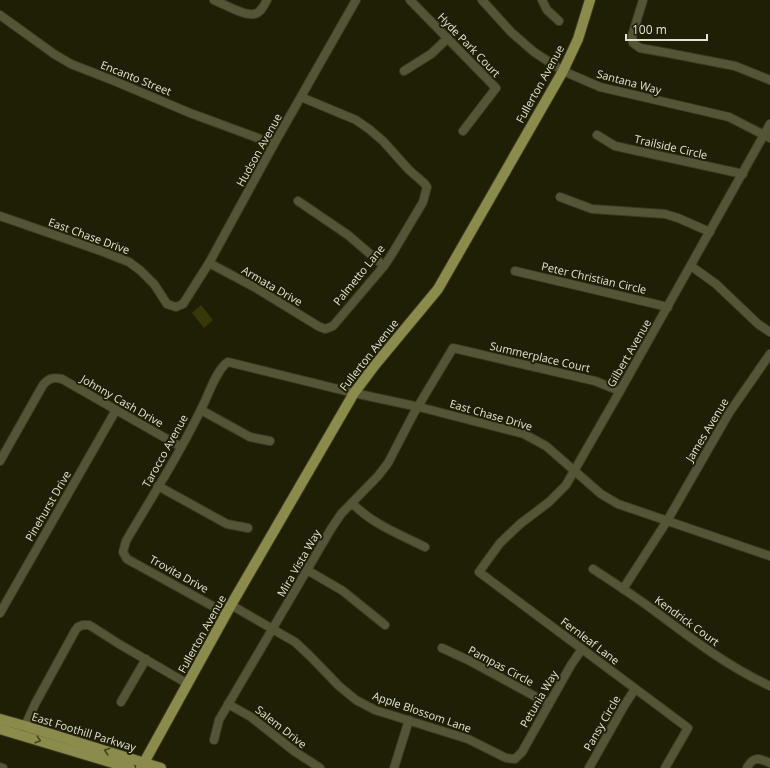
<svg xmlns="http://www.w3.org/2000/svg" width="770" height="768" font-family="'Open Sans',sans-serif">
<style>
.green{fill:#373707}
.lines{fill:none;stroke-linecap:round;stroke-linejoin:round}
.minor-casing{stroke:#3a3a22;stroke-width:10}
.major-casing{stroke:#3a3a22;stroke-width:12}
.minor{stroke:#545537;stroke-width:8}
.major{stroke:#8b8c4b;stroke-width:10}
.oneway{stroke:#45451e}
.labels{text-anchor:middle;stroke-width:4;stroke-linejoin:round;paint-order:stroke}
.street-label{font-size:11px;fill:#e2e3d3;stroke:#1f1f05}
</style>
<rect width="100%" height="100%" fill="#1f1f05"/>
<polygon class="green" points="201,305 213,320 204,328 192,313"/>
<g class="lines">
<defs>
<g id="minor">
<path d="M214 0C224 4 244 16 254 14 261 13 264 5 267 0"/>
<polyline points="410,0 496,88 463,131"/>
<polyline points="482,0 511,32 534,52 563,71 600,87 729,117 770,138"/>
<polyline points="542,0 547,10 559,21"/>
<polyline points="643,0 632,36 633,43 640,48 668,53 735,66 770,80"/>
<polyline points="0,15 54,54 71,64 112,80 190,113 274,144"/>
<polyline points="404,71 431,54 448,38"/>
<polyline points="597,135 615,146 743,174"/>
<polyline points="560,197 592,209 665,214 678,218 710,232"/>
<polyline points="298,201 348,235 384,266"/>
<polyline points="0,216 101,251 129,262 141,271 154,284 167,304 176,307 183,304 209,263 274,144 356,0"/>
<polyline points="209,263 256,288 318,326 325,329 333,326 384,266 392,254 423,202 427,187 424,183 409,170 383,141 369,129 356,120 301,97"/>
<polyline points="691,266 716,284 758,324 770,332"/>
<polyline points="515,271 668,307"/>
<polyline points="201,410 250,437 270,441"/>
<path d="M0 461 43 385C49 378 53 377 62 379L181 447"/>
<polyline points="158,486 227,524 248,528"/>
<path d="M352 503C372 524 399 534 425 547"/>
<path d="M593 569C613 582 633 595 652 609 691 638 725 665 770 686"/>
<polyline points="307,570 343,591 385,625"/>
<polyline points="623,589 667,521 729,413 770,354"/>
<polyline points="231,605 295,642 310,656 339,686 356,700 375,710 468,739 506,758 515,759 522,752 571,665 582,649"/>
<polyline points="0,613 116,410"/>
<path d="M227 614 127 559 123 552 126 541C153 495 182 450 205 401 210 390 218 368 228 362L354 393 419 407 524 434 546 446 601 494 618 504 770 556"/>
<polyline points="442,648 470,661 549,704"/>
<polyline points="121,702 146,659"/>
<polyline points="228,704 251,717 294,751 320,768"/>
<polyline points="25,726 35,704 75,631 78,627 83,625 89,625 94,628 119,644 188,684"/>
<polyline points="214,740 219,720 331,529 341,514 378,476 388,463 414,413 453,348 595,381 620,391"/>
<polyline points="0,767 3,768"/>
<polyline points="394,768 409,720"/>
<polyline points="589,768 624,706 635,689"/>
<polyline points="665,768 688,728 479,572 500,543 520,524 549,502 566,485 620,391 770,124"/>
<path d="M747 768C753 756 759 758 770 763"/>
</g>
<g id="major">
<polyline points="0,719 25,726 161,768"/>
<polyline points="0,729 130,768"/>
<polyline points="141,768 231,605 354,393 375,365 438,289 563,71 578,39 590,0"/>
</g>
</defs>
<use href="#minor" class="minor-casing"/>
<use href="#major" class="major-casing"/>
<use href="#minor" class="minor"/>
<use href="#major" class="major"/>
</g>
<defs><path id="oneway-chevron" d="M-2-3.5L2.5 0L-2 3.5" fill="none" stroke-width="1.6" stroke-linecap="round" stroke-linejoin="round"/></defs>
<g class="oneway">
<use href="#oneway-chevron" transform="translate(38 740) rotate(17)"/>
<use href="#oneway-chevron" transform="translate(107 751) rotate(-163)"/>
</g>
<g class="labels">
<g class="street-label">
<text transform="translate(469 45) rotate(46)" y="4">Hyde Park Court</text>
<text transform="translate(136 78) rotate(22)" y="4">Encanto Street</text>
<text transform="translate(629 82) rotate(15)" y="4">Santana Way</text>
<text transform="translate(540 84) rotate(-61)" y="4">Fullerton Avenue</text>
<text transform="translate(671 147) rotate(13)" y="4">Trailside Circle</text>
<text transform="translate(259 150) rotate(-61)" y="4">Hudson Avenue</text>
<text transform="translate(89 236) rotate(20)" y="4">East Chase Drive</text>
<text transform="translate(359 275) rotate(-51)" y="4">Palmetto Lane</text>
<text transform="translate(594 278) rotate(13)" y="4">Peter Christian Circle</text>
<text transform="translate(272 286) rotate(30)" y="4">Armata Drive</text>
<text transform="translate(629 353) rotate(-60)" y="4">Gilbert Avenue</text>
<text transform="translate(369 355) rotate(-52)" y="4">Fullerton Avenue</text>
<text transform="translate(540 357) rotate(13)" y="4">Summerplace Court</text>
<text transform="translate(122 401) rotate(30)" y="4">Johnny Cash Drive</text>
<text transform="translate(491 415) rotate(16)" y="4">East Chase Drive</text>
<text transform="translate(707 430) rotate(-59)" y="4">James Avenue</text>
<text transform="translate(165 451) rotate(-61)" y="4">Tarocco Avenue</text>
<text transform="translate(48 506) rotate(-60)" y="4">Pinehurst Drive</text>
<text transform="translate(299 563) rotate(-60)" y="4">Mira Vista Way</text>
<text transform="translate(179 574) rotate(29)" y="4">Trovita Drive</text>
<text transform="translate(687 621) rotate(36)" y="4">Kendrick Court</text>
<text transform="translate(202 634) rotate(-61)" y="4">Fullerton Avenue</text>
<text transform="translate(590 641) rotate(37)" y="4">Fernleaf Lane</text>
<text transform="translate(501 666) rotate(28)" y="4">Pampas Circle</text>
<text transform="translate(539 699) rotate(-60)" y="4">Petunia Way</text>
<text transform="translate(422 712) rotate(19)" y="4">Apple Blossom Lane</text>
<text transform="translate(602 723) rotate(-60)" y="4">Pansy Circle</text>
<text transform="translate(281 727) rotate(38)" y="4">Salem Drive</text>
<text transform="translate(84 732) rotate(17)" y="4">East Foothill Parkway</text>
</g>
</g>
<path d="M626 34v6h81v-6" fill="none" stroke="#e2e3d3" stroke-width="2"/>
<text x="632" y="34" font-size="12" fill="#e2e3d3" stroke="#1f1f05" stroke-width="3" paint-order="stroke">100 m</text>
</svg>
